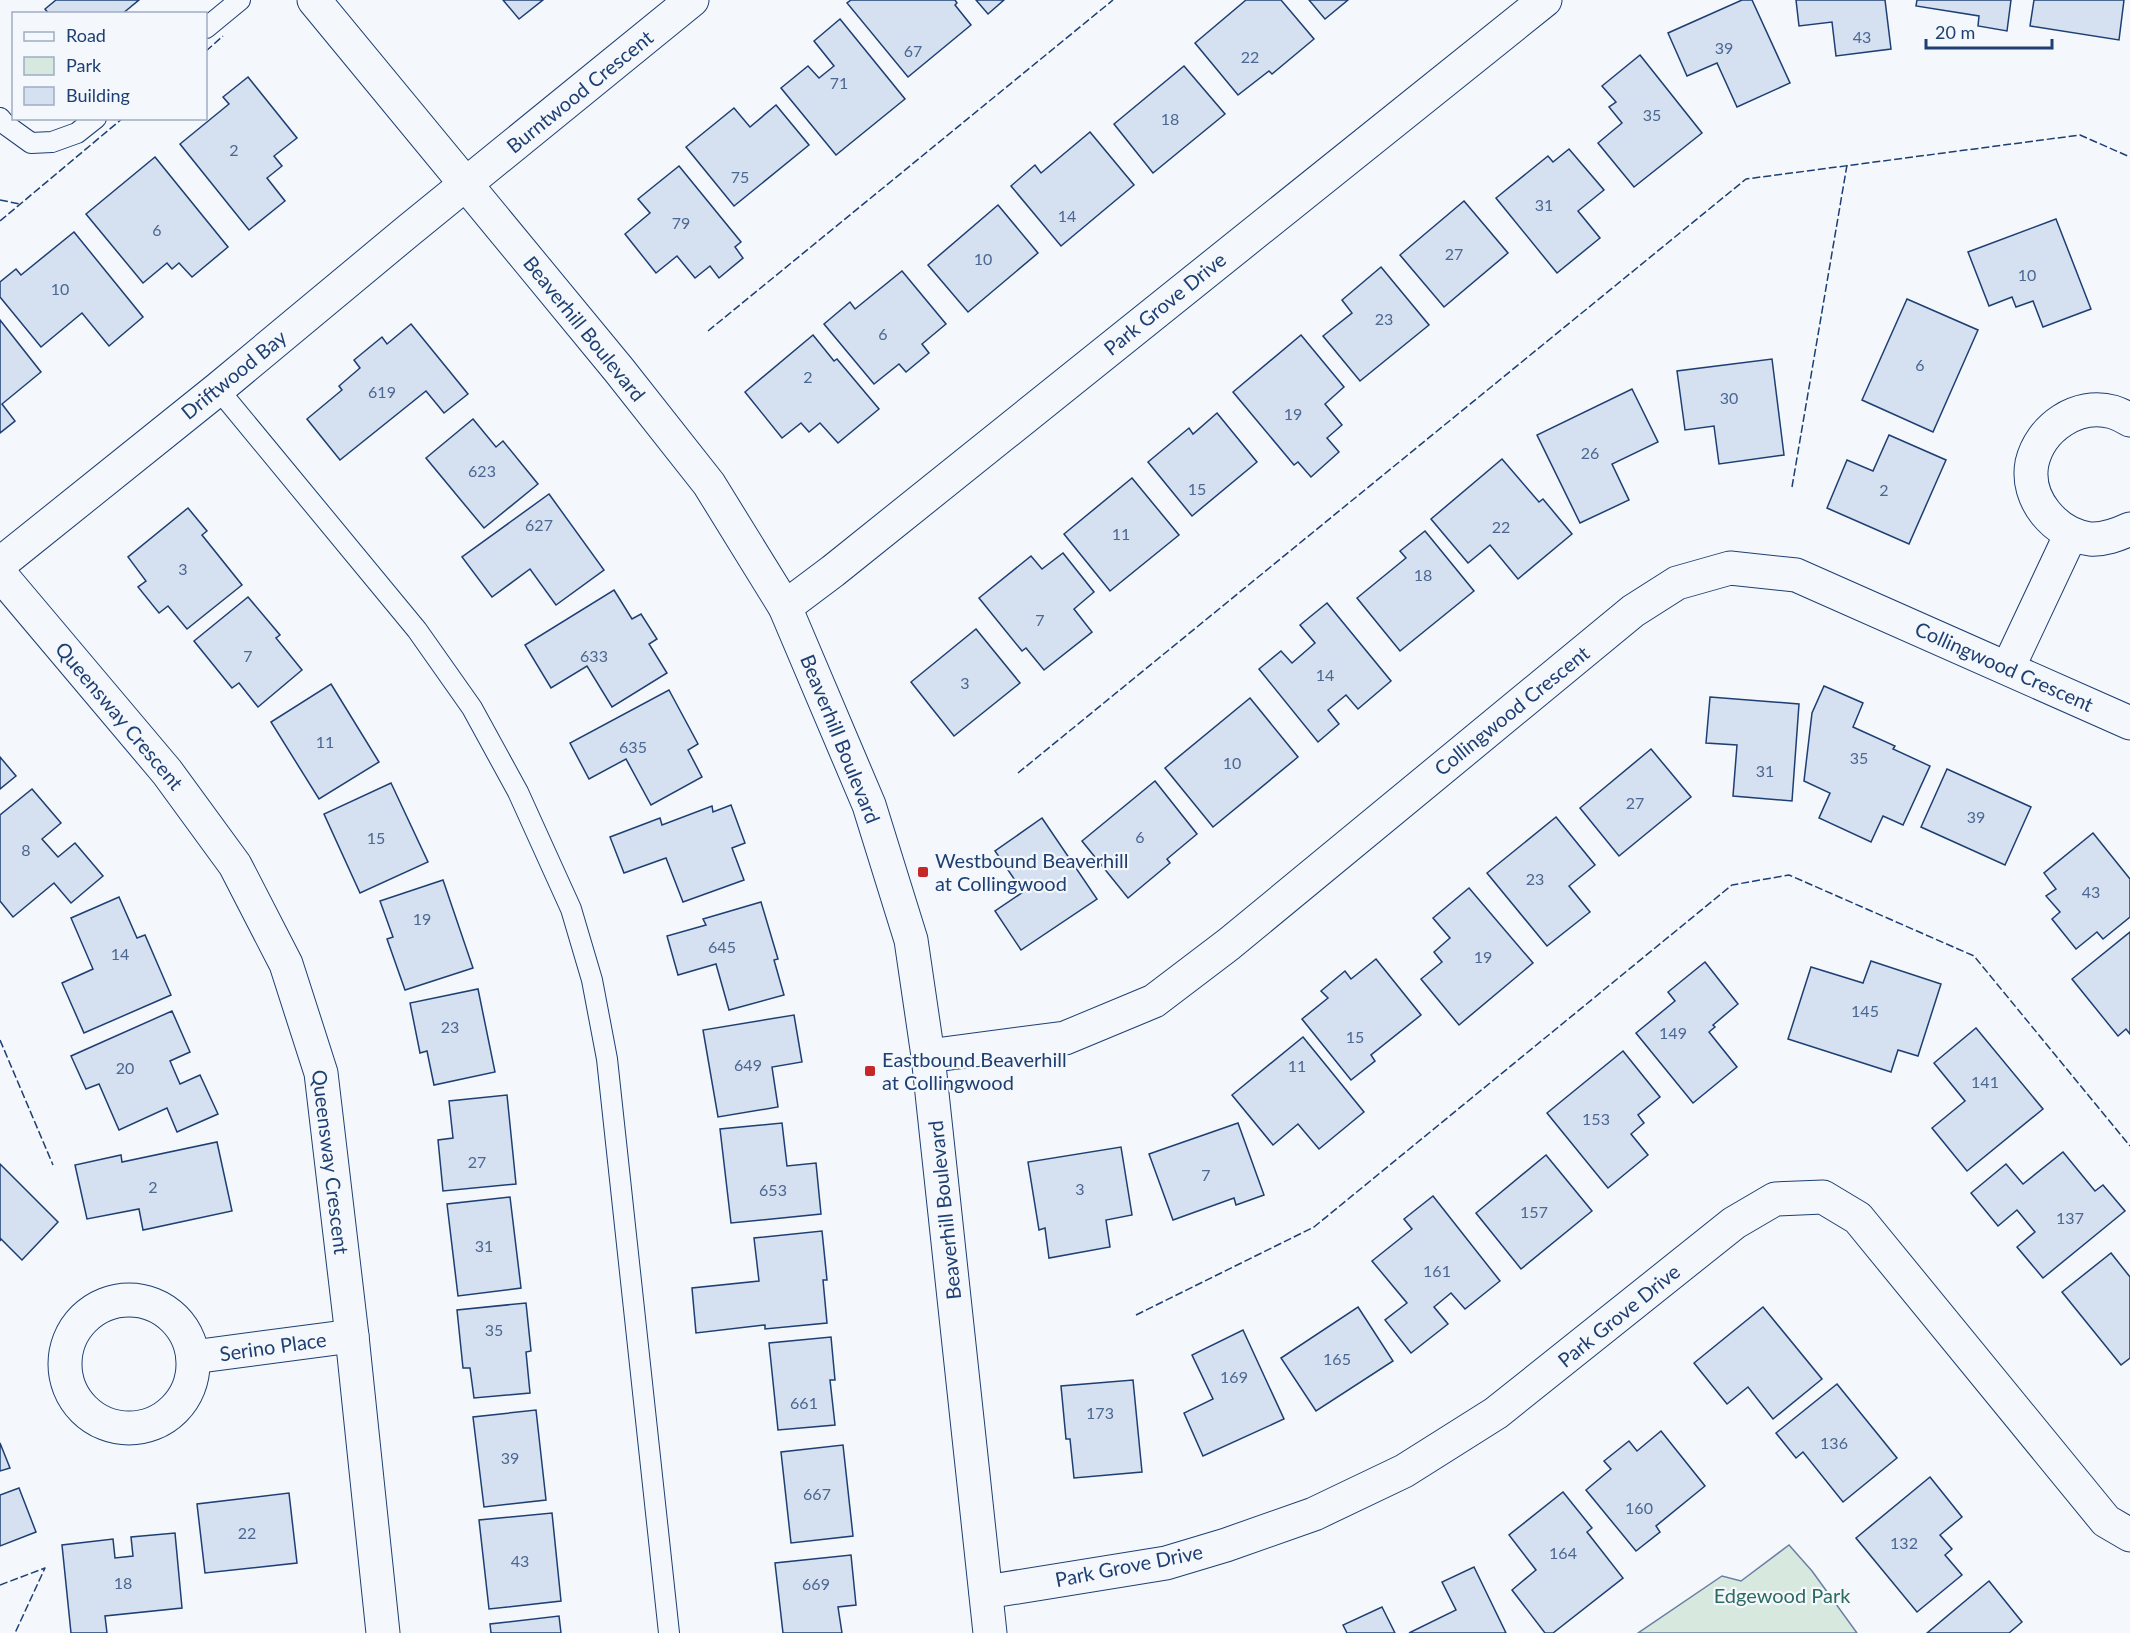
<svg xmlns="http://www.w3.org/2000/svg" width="2130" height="1633" font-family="Lato,sans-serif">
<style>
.green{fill:#d7e8df;stroke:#687fa3;stroke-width:1.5}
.building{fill:#d5e0f0;stroke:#1d3f73;stroke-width:1.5}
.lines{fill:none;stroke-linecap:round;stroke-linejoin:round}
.service-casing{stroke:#1d3f73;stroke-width:22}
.minor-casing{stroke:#1d3f73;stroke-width:35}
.tertiary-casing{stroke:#1d3f73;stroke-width:35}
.service{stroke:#f4f7fb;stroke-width:20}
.minor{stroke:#f4f7fb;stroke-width:33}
.tertiary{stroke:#f4f7fb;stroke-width:33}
.fence{stroke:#1d3f73;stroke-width:1.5;stroke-dasharray:8 3;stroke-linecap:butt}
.poi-dot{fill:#c62828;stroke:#f4f7fb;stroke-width:2}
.labels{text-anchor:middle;stroke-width:4.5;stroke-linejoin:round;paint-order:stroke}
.number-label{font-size:16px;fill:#4b6792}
.street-label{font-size:20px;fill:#1d3f73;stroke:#f4f7fb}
.poi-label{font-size:20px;fill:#1d3f73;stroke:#f4f7fb;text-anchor:start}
.park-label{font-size:20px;fill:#2c6c60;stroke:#f4f7fb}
</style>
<rect width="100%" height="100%" fill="#f4f7fb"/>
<polygon class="green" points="1789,1545 1812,1571 1857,1633 1638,1633 1722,1576 1741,1581"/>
<g class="building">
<polygon points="56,0 139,0 122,14 49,14 45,9"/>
<polygon points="503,0 543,0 519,19"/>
<polygon points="851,0 955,0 957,3 955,5 971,25 908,77 847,3"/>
<polygon points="976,0 1004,0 988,14"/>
<polygon points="1246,0 1281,0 1314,39 1272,74 1269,71 1238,95 1195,43"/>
<polygon points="1309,0 1348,0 1325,19"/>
<polygon points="1742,0 1752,0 1790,83 1737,107 1717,63 1687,76 1668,33"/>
<polygon points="1796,0 1885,0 1891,49 1836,56 1832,22 1799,26"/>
<polygon points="1917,0 2011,0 2007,31 1978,26 1979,16 1916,6"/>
<polygon points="2034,0 2124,0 2119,40 2030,26"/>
<polygon points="840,19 905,99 836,155 781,88 808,66 819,78 834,66 814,41"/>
<polygon points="1640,55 1702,133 1634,187 1598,143 1622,123 1609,107 1616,102 1602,86"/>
<polygon points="1184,66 1225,114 1153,173 1114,124"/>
<polygon points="248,77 297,138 274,156 282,166 267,178 285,201 249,230 180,144 229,104 223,97"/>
<polygon points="776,105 809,145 734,206 686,147 734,108 750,127"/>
<polygon points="1090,132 1134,185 1061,246 1011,186 1035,165 1041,173"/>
<polygon points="1569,149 1604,190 1578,211 1600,238 1557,273 1496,198 1548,156 1553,162"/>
<polygon points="155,157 228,247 192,277 179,263 172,269 167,263 143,283 86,214"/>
<polygon points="679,166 741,242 735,247 743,258 719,278 710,266 695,278 677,256 656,273 625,234 650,213 638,199"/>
<polygon points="1464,201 1508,253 1444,307 1400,255"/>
<polygon points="998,205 1038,253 968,312 928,265"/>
<polygon points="2056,219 2091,309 2043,327 2033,301 2016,307 2012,297 1989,306 1968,252"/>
<polygon points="74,232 143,317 109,346 82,313 41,347 0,297 0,282 16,269 21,275"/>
<polygon points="1381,267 1429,325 1360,381 1323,336 1352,313 1342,300"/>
<polygon points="902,271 946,324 922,344 929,353 906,372 899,364 874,384 824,324 850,302 855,309"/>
<polygon points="1907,299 1978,330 1933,432 1862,400"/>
<polygon points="0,320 41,372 2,404 15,421 0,433"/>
<polygon points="411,324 468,394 444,413 426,391 340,460 307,419 342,390 339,386 360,368 354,360 382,337 387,344"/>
<polygon points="813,335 834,361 837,359 879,409 838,443 820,423 809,432 801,423 782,438 745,392"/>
<polygon points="1301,335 1344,387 1325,404 1342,425 1327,438 1339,452 1311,477 1298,462 1294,465 1233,392"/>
<polygon points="1772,359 1784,455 1719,464 1714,426 1685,430 1677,371"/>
<polygon points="1632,389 1658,442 1612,464 1629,500 1580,523 1537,435"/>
<polygon points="1217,413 1257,462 1192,516 1148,462 1189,428 1193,434"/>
<polygon points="473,419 496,447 503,441 538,484 484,528 426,458"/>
<polygon points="1889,435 1946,460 1909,544 1827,508 1847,460 1873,471"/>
<polygon points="1502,459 1539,502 1543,499 1572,534 1518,579 1490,545 1468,563 1431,519"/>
<polygon points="1132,478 1179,535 1110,591 1064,534"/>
<polygon points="549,494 604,570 556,605 530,569 492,597 462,557"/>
<polygon points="188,508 207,531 202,535 242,585 187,629 168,606 159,613 138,587 146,581 128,557"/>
<polygon points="1425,531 1474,591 1400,651 1357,598 1406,558 1400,551"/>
<polygon points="1063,553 1094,592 1074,609 1092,632 1044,670 1026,648 1022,651 979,598 1031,556 1042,569"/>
<polygon points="614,590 632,619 641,614 657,639 649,644 667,673 612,707 587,666 551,688 525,645"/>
<polygon points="248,597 280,635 276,638 302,670 258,707 239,683 232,688 194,641"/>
<polygon points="1327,603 1391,681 1358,709 1346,695 1328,710 1339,724 1318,742 1259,669 1281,651 1292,663 1315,643 1300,625"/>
<polygon points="976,629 1020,683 954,736 911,682"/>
<polygon points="331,684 379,762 319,799 271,722"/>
<polygon points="1824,686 1863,703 1853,727 1895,746 1893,749 1930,766 1903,825 1883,816 1871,842 1819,818 1830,793 1804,781 1812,713"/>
<polygon points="669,690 698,744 688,750 702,777 651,805 626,759 589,779 570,743"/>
<polygon points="1710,697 1799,704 1792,801 1733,796 1737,745 1706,743"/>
<polygon points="1250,698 1298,757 1213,827 1165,768"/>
<polygon points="1651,749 1691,797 1619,856 1580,808"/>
<polygon points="0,757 16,776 0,789"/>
<polygon points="1947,769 2031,807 2005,865 1921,827"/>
<polygon points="1155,781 1197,834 1167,859 1170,863 1128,898 1082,841"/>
<polygon points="391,783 428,862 360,893 324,814"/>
<polygon points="32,789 61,823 42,839 58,857 75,843 103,876 71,903 54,883 13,917 0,901 0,815"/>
<polygon points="731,805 745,843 732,848 744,880 683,902 666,858 624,873 610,837 660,818 662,825 712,806 713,812"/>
<polygon points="1556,817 1595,865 1569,886 1590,912 1547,946 1487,873"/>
<polygon points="1042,818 1097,899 1021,950 995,911 1023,892 995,851"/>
<polygon points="2093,833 2130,879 2130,917 2103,939 2097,932 2076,949 2052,919 2060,912 2046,896 2056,889 2044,873"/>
<polygon points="443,880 473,968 405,990 387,939 393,937 380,901"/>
<polygon points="1469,888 1533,963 1459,1025 1421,979 1442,962 1434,952 1450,938 1433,918"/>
<polygon points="119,897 137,938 145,935 171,995 84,1033 62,983 93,969 71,918"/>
<polygon points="761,902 778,959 774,960 784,995 729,1010 716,964 678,975 667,936 706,925 703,919"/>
<polygon points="2130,932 2130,1034 2126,1029 2118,1036 2072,979"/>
<polygon points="1376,959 1421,1015 1371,1055 1375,1061 1351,1080 1302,1019 1328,998 1321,991 1345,971 1351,979"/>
<polygon points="1871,961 1941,984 1918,1056 1898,1050 1891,1072 1788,1039 1811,967 1863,983"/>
<polygon points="1705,962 1738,1004 1713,1025 1715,1027 1709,1032 1737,1067 1693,1103 1636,1033 1675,1001 1668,992"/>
<polygon points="478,989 495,1072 434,1085 427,1051 420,1053 410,1003"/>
<polygon points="172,1011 190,1052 170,1061 180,1084 200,1075 218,1114 177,1132 167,1108 119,1130 99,1084 86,1089 71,1056"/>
<polygon points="794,1015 802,1062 772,1067 778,1107 718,1117 703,1030"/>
<polygon points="1976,1028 2043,1109 1967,1171 1932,1128 1965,1101 1934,1063"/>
<polygon points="1303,1037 1364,1112 1319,1149 1298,1124 1273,1145 1232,1095"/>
<polygon points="1623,1051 1660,1097 1638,1115 1644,1123 1631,1134 1648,1155 1608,1188 1547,1113"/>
<polygon points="507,1095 516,1184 443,1191 438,1140 453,1138 449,1101"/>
<polygon points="782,1123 787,1166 816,1163 821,1214 731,1223 720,1129"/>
<polygon points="1238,1123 1264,1195 1236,1205 1234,1198 1173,1220 1149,1154"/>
<polygon points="217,1142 232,1211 143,1230 139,1209 87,1219 75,1165 121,1155 122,1162"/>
<polygon points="1121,1147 1132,1215 1106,1220 1110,1247 1049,1258 1045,1228 1039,1230 1028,1162"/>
<polygon points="2063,1152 2095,1191 2103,1185 2125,1211 2043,1278 2017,1247 2035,1232 2017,1210 1998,1226 1971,1193 2006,1164 2023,1184"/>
<polygon points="1546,1155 1592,1211 1521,1269 1476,1213"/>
<polygon points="0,1164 58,1222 22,1260 1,1239 0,1241"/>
<polygon points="1433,1196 1500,1281 1465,1309 1451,1293 1434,1307 1448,1324 1411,1353 1385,1320 1407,1303 1372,1261 1412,1229 1404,1219"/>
<polygon points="510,1197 521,1288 458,1296 447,1204"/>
<polygon points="822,1231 827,1280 823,1280 827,1323 765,1329 765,1325 696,1333 692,1288 759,1281 754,1238"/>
<polygon points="2111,1253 2130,1277 2130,1358 2121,1365 2062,1292"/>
<polygon points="526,1303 531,1351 526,1352 530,1393 474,1398 470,1368 463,1368 457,1310"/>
<polygon points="1358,1307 1393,1361 1316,1411 1281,1358"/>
<polygon points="1763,1307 1822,1379 1773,1419 1748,1387 1727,1404 1694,1363"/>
<polygon points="1243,1330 1284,1419 1203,1456 1184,1413 1213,1399 1192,1355"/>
<polygon points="831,1337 835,1380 830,1380 835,1425 778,1430 769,1343"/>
<polygon points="1133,1380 1142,1472 1074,1478 1070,1439 1066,1439 1061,1386"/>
<polygon points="1837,1384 1897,1458 1843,1502 1803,1452 1796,1458 1776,1433"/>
<polygon points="536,1410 546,1500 484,1507 473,1417"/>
<polygon points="1661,1431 1705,1486 1656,1526 1660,1532 1636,1551 1586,1490 1611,1469 1604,1461 1629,1441 1637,1451"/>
<polygon points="0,1443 10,1468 0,1471"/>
<polygon points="843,1445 853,1536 791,1543 781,1452"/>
<polygon points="1930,1477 1962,1517 1940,1535 1952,1549 1945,1555 1962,1575 1917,1612 1856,1538"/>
<polygon points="19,1488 36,1532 0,1546 0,1495"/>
<polygon points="1563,1492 1592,1528 1587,1532 1623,1578 1553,1633 1545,1633 1512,1590 1536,1570 1509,1535"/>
<polygon points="289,1493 297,1563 205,1573 197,1504"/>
<polygon points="552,1513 561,1601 489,1609 479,1520"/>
<polygon points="175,1533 182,1608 105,1616 107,1633 71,1633 62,1545 113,1539 115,1558 133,1556 131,1537"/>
<polygon points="851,1555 856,1605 838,1607 842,1633 783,1633 775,1563"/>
<polygon points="1474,1567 1506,1633 1409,1633 1456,1610 1442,1582"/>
<polygon points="1989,1581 2022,1622 2009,1633 1927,1633"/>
<polygon points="1382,1607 1395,1633 1347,1633 1343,1625"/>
<polygon points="559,1616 561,1633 491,1633 490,1624"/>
</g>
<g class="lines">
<defs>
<g id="service">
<polyline points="206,28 240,0"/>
<polyline points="0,118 6,125 31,143 52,142 77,133 96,118"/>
<polyline points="218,389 417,630 472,708 518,792 571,909 592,980 607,1059 669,1633"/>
</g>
<g id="minor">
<path d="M2130 420C2125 417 2119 414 2113 412 2077 402 2040 428 2032 463 2025 499 2055 534 2090 539 2104 540 2117 535 2130 529"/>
<polyline points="0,564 218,389 408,231 692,0"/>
<polyline points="0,574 167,772 235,865 286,964 321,1073 352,1336 383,1633"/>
<polyline points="785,607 833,571 1545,0"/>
<polyline points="2008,668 2071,534"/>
<polyline points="928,1056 1065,1038 1154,1001 1229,944 1633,611 1677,583 1730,568 1796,575 2130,723"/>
<circle cx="129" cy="1364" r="64"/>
<polyline points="193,1357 352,1336"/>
<polyline points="986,1592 1166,1563 1226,1545 1314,1514 1404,1471 1496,1413 1734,1223 1775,1199 1823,1197 1858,1218 2106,1521 2130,1535"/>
</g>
<polyline id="tertiary" points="314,0 619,370 709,484 785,607 869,805 911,940 928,1056 990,1633"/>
</defs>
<use href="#service" class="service-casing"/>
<use href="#minor" class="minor-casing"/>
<use href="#tertiary" class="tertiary-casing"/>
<use href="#service" class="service"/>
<use href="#minor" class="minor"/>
<use href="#tertiary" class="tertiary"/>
<g class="fence">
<polyline points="206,51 223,36"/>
<polyline points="0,200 20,204"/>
<polyline points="0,221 123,118"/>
<polyline points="708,331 1113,0"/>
<polyline points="1792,487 1847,165"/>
<polyline points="1018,773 1746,179 2080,135 2130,157"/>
<polyline points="0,1040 53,1165"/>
<polyline points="1136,1315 1314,1227 1732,885 1789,875 1974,956 2130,1146"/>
<polyline points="0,1585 45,1568 15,1633"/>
</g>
</g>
<g class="poi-dot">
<rect x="917" y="866" width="12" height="12" rx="3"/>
<rect x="864" y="1065" width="12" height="12" rx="3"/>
</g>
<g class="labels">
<g class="number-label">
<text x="1862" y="43">43</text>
<text x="1724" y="54">39</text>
<text x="913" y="57">67</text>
<text x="1250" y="63">22</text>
<text x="839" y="89">71</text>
<text x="1652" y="121">35</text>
<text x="1170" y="125">18</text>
<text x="234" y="156">2</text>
<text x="740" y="183">75</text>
<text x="1544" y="211">31</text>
<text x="1067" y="222">14</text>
<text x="681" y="229">79</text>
<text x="157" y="236">6</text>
<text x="1454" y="260">27</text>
<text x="983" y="265">10</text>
<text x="2027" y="281">10</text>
<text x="60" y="295">10</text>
<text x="1384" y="325">23</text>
<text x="883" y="340">6</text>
<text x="1920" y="371">6</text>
<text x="808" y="383">2</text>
<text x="382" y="398">619</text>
<text x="1729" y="404">30</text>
<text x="1293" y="420">19</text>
<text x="1590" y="459">26</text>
<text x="482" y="477">623</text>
<text x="1197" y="495">15</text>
<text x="1884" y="496">2</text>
<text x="539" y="531">627</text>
<text x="1501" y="533">22</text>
<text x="1121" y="540">11</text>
<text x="183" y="575">3</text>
<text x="1423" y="581">18</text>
<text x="1040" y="626">7</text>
<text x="248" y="662">7</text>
<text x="594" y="662">633</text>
<text x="1325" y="681">14</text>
<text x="965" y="689">3</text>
<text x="325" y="748">11</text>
<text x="633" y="753">635</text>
<text x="1859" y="764">35</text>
<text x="1232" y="769">10</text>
<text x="1765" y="777">31</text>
<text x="1635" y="809">27</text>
<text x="1976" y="823">39</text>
<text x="1140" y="843">6</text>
<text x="376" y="844">15</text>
<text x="26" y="856">8</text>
<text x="1535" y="885">23</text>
<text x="2091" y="898">43</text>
<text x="422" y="925">19</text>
<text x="722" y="953">645</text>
<text x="120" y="960">14</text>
<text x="1483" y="963">19</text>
<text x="1865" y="1017">145</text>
<text x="450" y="1033">23</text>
<text x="1673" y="1039">149</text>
<text x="1355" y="1043">15</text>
<text x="748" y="1071">649</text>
<text x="1297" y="1072">11</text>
<text x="125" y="1074">20</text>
<text x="1985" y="1088">141</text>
<text x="1596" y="1125">153</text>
<text x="477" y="1168">27</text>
<text x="1206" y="1181">7</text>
<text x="153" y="1193">2</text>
<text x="1080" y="1195">3</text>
<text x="773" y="1196">653</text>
<text x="1534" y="1218">157</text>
<text x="2070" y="1224">137</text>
<text x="484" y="1252">31</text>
<text x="1437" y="1277">161</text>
<text x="494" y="1336">35</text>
<text x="1337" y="1365">165</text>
<text x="1234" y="1383">169</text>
<text x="804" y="1409">661</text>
<text x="1100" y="1419">173</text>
<text x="1834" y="1449">136</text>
<text x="510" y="1464">39</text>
<text x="817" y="1500">667</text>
<text x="1639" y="1514">160</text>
<text x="247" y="1539">22</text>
<text x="1904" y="1549">132</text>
<text x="1563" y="1559">164</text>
<text x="520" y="1567">43</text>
<text x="123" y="1589">18</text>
<text x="816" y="1590">669</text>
</g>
<g class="street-label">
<text transform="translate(580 92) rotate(-39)" y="7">Burntwood Crescent</text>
<text transform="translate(1165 304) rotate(-39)" y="7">Park Grove Drive</text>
<text transform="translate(584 329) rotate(51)" y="7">Beaverhill Boulevard</text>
<text transform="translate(234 375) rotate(-39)" y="7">Driftwood Bay</text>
<text transform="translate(2004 667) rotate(24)" y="7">Collingwood Crescent</text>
<text transform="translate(1512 711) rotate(-39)" y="7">Collingwood Crescent</text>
<text transform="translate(119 716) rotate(50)" y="7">Queensway Crescent</text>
<text transform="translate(840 739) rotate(68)" y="7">Beaverhill Boulevard</text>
<text transform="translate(330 1162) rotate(83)" y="7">Queensway Crescent</text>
<text transform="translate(945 1210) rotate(-96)" y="7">Beaverhill Boulevard</text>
<text transform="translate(1619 1316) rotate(-39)" y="7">Park Grove Drive</text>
<text transform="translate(273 1347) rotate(-8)" y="7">Serino Place</text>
<text transform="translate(1129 1566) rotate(-11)" y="7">Park Grove Drive</text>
</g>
<g class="poi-label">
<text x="935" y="868">Westbound Beaverhill<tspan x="935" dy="23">at Collingwood</tspan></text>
<text x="882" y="1067">Eastbound Beaverhill<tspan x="882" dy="23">at Collingwood</tspan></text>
</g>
<g class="park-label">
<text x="1782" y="1603">Edgewood Park</text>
</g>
</g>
<rect x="12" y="12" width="195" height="108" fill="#f4f7fb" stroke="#9eadc5" stroke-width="1.5"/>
<rect x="24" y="32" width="30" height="9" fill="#f4f7fb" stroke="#9eadc5" stroke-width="1.5"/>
<text x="66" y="42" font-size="18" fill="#1d3f73">Road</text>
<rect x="24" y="57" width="30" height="18" fill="#d7e8df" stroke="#9eadc5" stroke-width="1.5"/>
<text x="66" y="72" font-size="18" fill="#1d3f73">Park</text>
<rect x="24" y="87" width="30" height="18" fill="#d5e0f0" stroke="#9eadc5" stroke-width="1.5"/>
<text x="66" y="102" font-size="18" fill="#1d3f73">Building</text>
<path d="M1926 39v9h126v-9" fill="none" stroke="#1d3f73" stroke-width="3"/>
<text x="1935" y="39" font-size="18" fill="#1d3f73" stroke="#f4f7fb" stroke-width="4.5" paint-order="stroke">20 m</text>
</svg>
